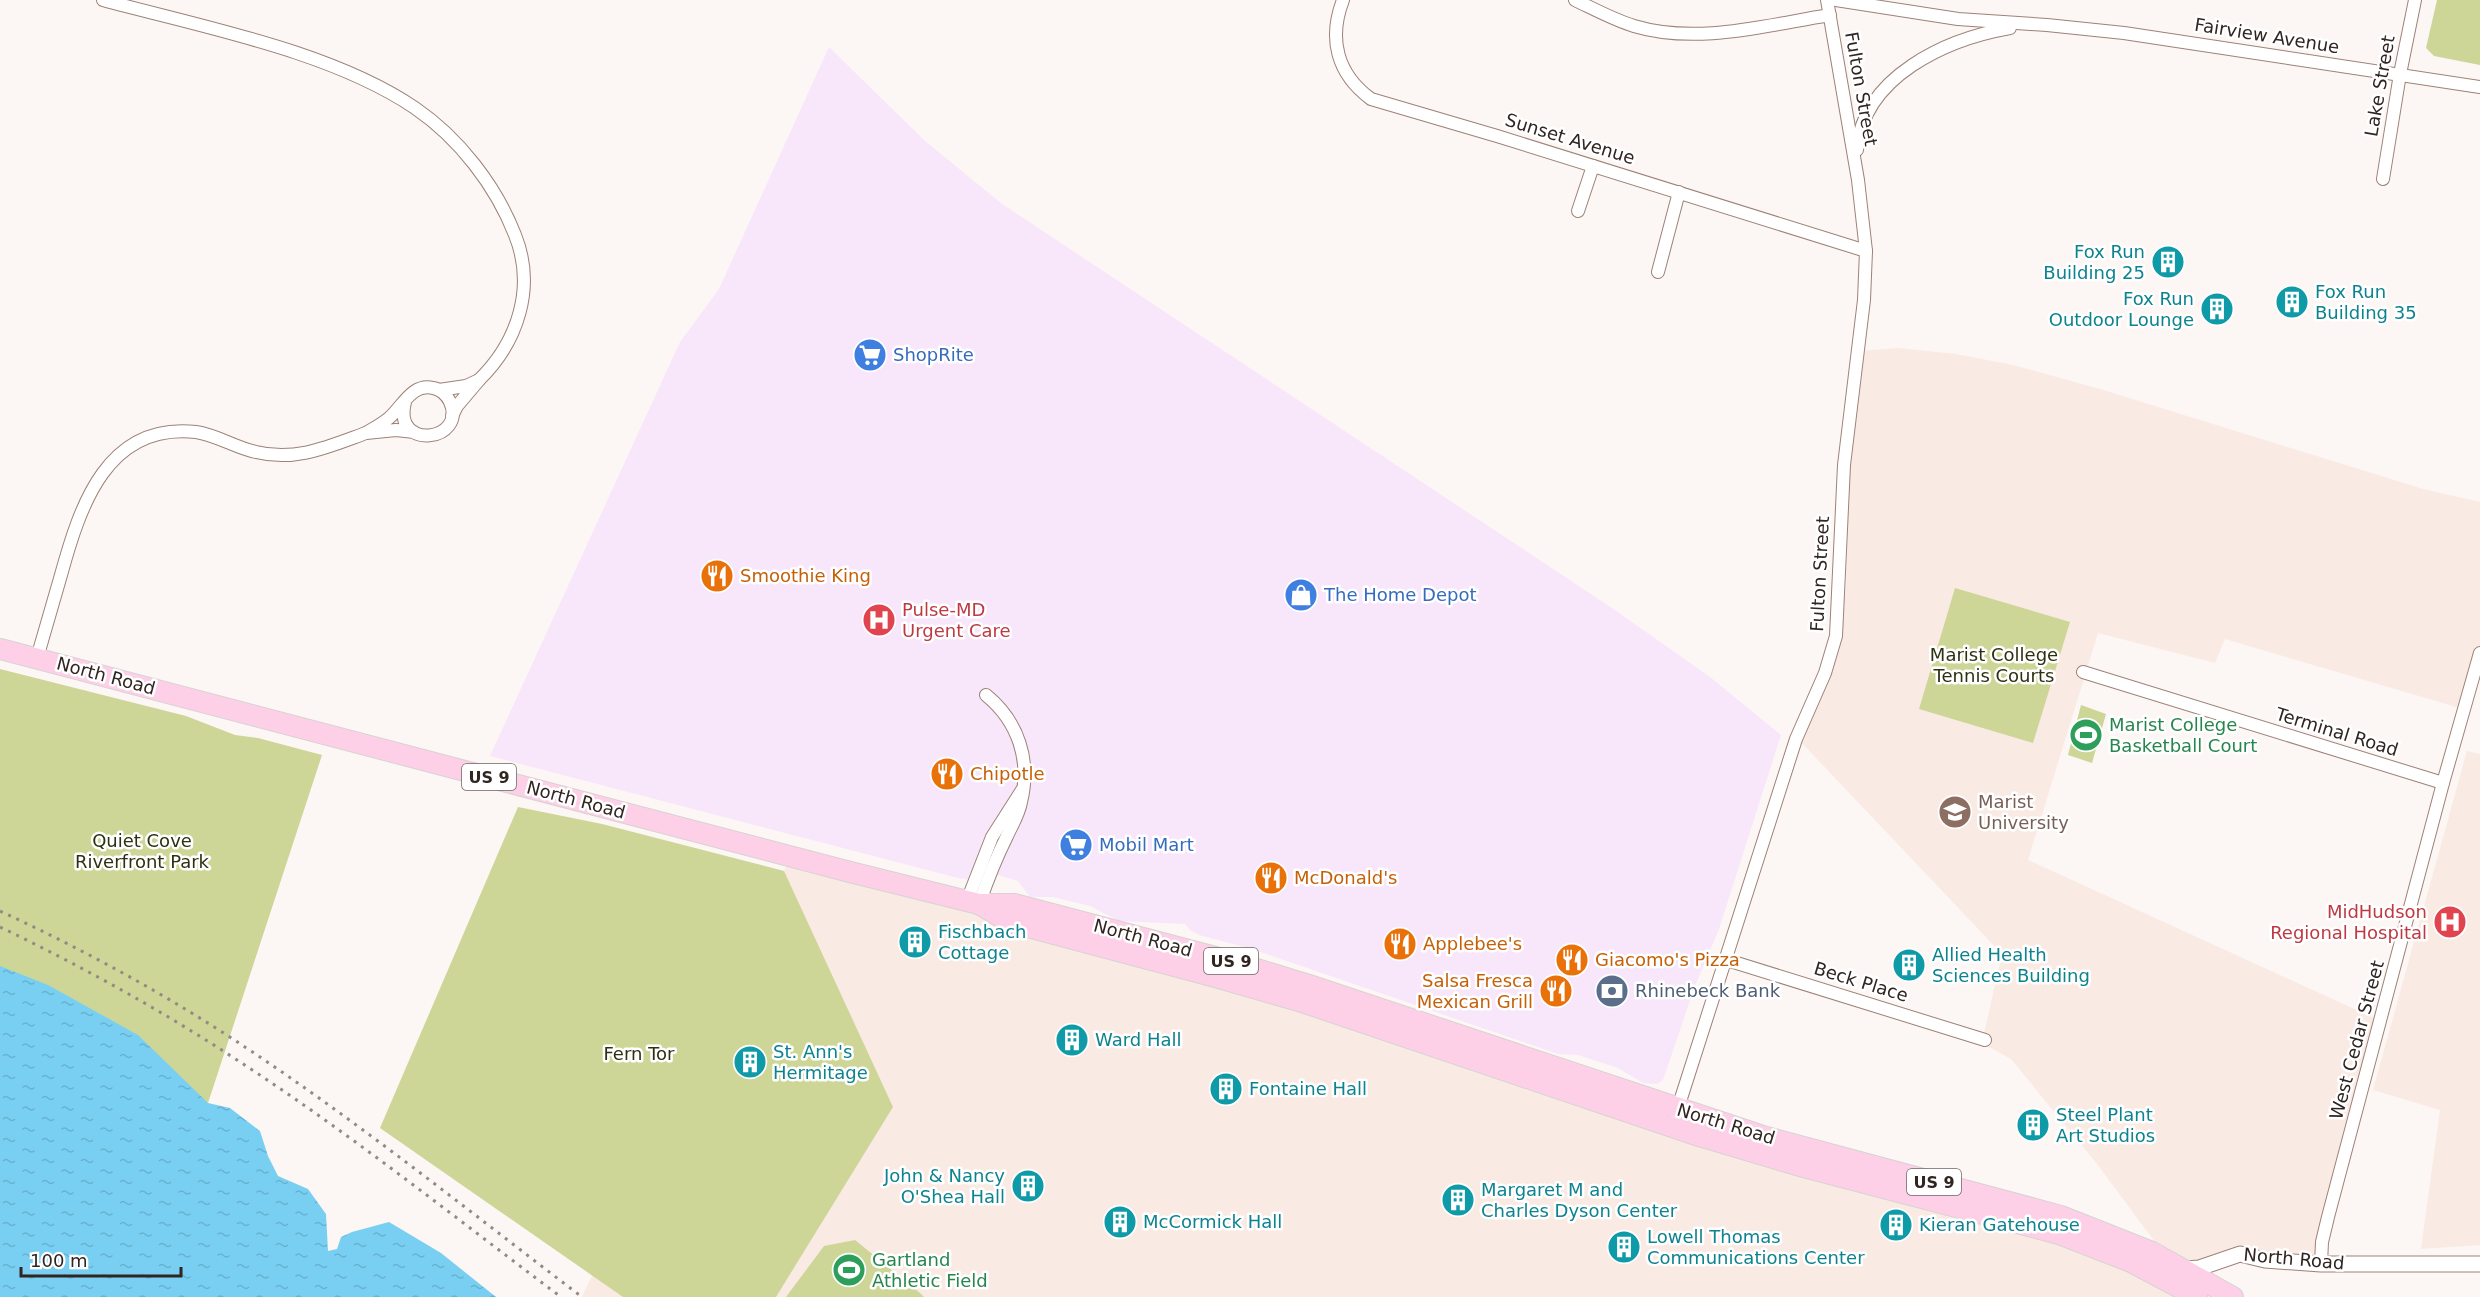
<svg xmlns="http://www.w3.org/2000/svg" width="2480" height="1297" font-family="'DejaVu Sans',sans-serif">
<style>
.commercial{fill:#f8e7fa}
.built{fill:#faeae4}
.green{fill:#cdd697}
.water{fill:url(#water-ripples)}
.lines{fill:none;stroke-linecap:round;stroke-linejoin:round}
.minor-casing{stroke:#9d8277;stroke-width:14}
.tertiary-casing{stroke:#9d8277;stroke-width:17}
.trunk-casing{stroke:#d6d3d2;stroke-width:22}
.minor{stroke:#fff;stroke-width:12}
.tertiary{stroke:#fff;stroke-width:15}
.trunk{stroke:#fed0e8;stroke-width:20}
.rail{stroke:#938a86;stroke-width:3;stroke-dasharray:3 6;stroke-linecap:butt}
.labels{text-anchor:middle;stroke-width:5;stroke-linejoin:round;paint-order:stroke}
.shield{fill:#fff;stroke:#6e6663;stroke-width:1.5}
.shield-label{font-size:16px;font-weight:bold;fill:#302520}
.street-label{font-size:18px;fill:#302520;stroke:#fff}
.culture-label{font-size:18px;fill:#0d838f;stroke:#fff;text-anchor:start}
.shop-label{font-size:18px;fill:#366cbe;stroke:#fff;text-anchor:start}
.food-label{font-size:18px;fill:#c56008;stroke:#fff;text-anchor:start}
.health-label{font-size:18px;fill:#be3a42;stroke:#fff;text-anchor:start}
.park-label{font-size:18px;fill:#2d3110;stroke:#fff}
.leisure-label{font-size:18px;fill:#27864d;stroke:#fff;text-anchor:start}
.education-label{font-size:18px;fill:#785e54;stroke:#fff;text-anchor:start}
.service-label{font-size:18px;fill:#4e5e75;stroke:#fff;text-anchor:start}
</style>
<defs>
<pattern id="water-ripples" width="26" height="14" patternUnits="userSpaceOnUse" patternTransform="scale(1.5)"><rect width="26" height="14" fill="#78cff2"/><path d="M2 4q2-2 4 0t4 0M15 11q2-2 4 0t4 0" fill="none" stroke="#68b2cf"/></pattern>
</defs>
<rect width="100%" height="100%" fill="#fcf6f4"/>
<polygon class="commercial" points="829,47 924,140 1002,204 1612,608 1710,677 1781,735 1719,929 1695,986 1663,1080 1657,1084 1643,1083 1618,1068 1578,1055 1558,1054 1252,949 1199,935 1190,930 1185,924 1119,921 1090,906 1053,897 1030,897 1018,881 985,871 971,880 958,878 490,756 680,342 719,289"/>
<g class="built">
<polygon points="1898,348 1956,354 2013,365 2100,389 2423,489 2480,502 2480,677 2470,711 2225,639 2215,663 2098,633 2028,860 2383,1022 2326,1242 2325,1265 2261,1254 2199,1266 2235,1297 582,1297 791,856 966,903 1674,1127 1680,1109 2161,1250 2097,1164 2011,1059 1982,1043 2002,954 1799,740 1839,642 1846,587 1851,424 1859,351"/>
<polygon points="2467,751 2480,754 2480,1245 2421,1249 2440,1110 2373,1090"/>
</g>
<g class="green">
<polygon points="2437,0 2480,0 2480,65 2434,56 2426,48"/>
<polygon points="1955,588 2070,622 2033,743 1919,709"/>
<polygon points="0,669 186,716 235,735 258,738 322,755 208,1103 0,968"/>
<polygon points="2081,705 2106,714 2092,763 2068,755"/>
<polygon points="518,807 602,824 784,871 893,1107 776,1297 623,1297 380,1128"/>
<polygon points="855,1240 920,1293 924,1297 786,1297 824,1246"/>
</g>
<polygon class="water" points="0,966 48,985 138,1035 208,1103 230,1108 260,1131 268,1156 278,1176 308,1189 326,1214 328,1251 337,1249 341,1237 352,1232 389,1222 441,1253 496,1297 0,1297"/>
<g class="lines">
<defs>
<g id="minor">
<path d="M103 0C202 27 331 51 415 108 459 138 496 186 515 235 536 287 518 342 479 380"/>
<path d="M1343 0C1328 39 1337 74 1371 99L1497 136 1866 251"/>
<path d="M1575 0C1594 9 1614 20 1634 26 1697 45 1766 25 1830 15"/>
<polyline points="1836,0 1958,19 2047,25 2124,33 2480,87"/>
<path d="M1857 150C1863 76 1947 39 2010 28"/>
<polyline points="2383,179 2400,74 2415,0"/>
<polyline points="1578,211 1593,166"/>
<polyline points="1658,272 1679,192"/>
<polyline points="439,390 466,386 479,380 457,406 452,416"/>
<path d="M405 402C392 452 468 441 450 402 447 395 440 389 433 388 412 383 403 406 389 418 382 424 374 428 366 433L396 430 414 432"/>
<path d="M37 658C45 630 53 603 61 575 80 506 107 422 196 432 217 435 236 448 256 452 296 462 330 446 366 433"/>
<polyline points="2083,672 2443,783"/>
<polyline points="967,901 992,837 1022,790"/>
<path d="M979 904C987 881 996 858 1007 836 1012 825 1019 814 1021 802 1031 761 1019 722 986 695"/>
<polyline points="1727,960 1985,1040"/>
<polyline points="1676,1114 1796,739 1825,673 1836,636 1844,465 1864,300 1866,251 1858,180 1827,0"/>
<polyline points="2321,1264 2322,1242 2328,1217 2443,783 2480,653"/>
</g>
<polyline id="tertiary" points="2186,1269 2199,1268 2240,1254 2265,1260 2321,1264 2480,1264"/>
<g id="trunk">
<polyline points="0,649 850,872 979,904 1014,904 1234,962 1309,985 1763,1136 2061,1216 2152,1252 2233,1297"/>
<polyline points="979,904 1009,922 1212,976 1302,1002 1699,1136 1800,1166 2059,1234 2131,1262 2197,1297"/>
</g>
</defs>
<use href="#minor" class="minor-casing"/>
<use href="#tertiary" class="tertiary-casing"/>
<use href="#trunk" class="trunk-casing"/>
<use href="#minor" class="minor"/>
<use href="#tertiary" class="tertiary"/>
<use href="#trunk" class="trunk"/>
<g class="rail">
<path d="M0 911C84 950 165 994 242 1045 360 1123 470 1212 582 1297"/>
<path d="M0 927C81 966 159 1009 234 1058 347 1131 453 1216 561 1297"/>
</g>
</g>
<defs>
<symbol id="building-disc" viewBox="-11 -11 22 22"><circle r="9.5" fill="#0f9aa8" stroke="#fff"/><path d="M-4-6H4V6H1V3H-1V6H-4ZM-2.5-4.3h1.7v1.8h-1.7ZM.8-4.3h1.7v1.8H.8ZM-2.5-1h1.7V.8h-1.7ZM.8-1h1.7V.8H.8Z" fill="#fff"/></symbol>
<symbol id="supermarket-disc" viewBox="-11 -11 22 22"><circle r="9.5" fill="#3f7fe0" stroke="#fff"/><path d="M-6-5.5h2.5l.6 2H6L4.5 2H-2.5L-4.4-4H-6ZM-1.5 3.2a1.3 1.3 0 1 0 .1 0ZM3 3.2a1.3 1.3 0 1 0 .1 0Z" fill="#fff"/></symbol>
<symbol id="restaurant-disc" viewBox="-11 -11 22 22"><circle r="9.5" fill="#e8710a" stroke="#fff"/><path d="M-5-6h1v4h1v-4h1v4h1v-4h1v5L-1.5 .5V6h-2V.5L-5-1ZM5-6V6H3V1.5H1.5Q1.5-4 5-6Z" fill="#fff"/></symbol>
<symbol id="shop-disc" viewBox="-11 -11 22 22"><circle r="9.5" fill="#3f7fe0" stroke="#fff"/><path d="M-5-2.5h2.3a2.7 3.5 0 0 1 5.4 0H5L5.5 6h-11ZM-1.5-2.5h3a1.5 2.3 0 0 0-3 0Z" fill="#fff"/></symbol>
<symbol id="hospital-disc" viewBox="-11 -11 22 22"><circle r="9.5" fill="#e0444e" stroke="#fff"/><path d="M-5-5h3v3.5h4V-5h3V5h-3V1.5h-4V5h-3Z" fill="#fff"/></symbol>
<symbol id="stadium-disc" viewBox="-11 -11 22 22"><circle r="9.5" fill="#2e9e5b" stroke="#fff"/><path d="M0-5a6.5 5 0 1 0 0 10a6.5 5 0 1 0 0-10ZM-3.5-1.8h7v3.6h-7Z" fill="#fff"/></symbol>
<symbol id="university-disc" viewBox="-11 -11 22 22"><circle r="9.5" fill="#8d6e63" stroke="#fff"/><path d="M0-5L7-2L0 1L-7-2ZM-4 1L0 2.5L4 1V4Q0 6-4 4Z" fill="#fff"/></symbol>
<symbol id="bank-disc" viewBox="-11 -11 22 22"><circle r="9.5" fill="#5c6f8a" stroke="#fff"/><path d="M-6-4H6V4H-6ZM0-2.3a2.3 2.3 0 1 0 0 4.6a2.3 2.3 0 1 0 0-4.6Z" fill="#fff"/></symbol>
</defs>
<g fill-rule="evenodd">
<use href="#building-disc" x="2149" y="243" width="38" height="38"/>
<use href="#building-disc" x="2273" y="283" width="38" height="38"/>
<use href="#building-disc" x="2198" y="290" width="38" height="38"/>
<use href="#supermarket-disc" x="851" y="336" width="38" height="38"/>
<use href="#restaurant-disc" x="698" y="557" width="38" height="38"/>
<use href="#shop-disc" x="1282" y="576" width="38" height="38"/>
<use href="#hospital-disc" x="860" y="601" width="38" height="38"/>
<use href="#stadium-disc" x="2067" y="716" width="38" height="38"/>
<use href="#restaurant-disc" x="928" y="755" width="38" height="38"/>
<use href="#university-disc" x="1936" y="793" width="38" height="38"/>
<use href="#supermarket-disc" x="1057" y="826" width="38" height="38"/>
<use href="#restaurant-disc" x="1252" y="859" width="38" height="38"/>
<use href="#hospital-disc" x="2431" y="903" width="38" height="38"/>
<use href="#building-disc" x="896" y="923" width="38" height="38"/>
<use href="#restaurant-disc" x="1381" y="925" width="38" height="38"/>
<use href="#restaurant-disc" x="1553" y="941" width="38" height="38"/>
<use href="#building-disc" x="1890" y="946" width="38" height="38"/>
<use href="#restaurant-disc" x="1537" y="972" width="38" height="38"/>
<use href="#bank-disc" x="1593" y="972" width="38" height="38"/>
<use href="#building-disc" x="1053" y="1021" width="38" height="38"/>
<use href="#building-disc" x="731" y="1043" width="38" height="38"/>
<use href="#building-disc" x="1207" y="1070" width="38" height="38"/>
<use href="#building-disc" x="2014" y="1106" width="38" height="38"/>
<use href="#building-disc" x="1009" y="1167" width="38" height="38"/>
<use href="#building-disc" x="1439" y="1181" width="38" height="38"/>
<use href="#building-disc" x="1101" y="1203" width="38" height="38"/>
<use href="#building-disc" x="1877" y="1206" width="38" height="38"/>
<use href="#building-disc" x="1605" y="1228" width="38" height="38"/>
<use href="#stadium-disc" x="830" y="1251" width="38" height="38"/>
</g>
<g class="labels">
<g class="shield">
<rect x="462" y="764" width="54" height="26" rx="4.5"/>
<rect x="1204" y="948" width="54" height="26" rx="4.5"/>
<rect x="1907" y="1169" width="54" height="26" rx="4.5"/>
</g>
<g class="shield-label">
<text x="489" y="783">US 9</text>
<text x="1231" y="967">US 9</text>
<text x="1934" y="1188">US 9</text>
</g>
<g class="street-label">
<text transform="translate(2267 36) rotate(9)" y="6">Fairview Avenue</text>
<text transform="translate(2380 86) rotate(-80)" y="6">Lake Street</text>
<text transform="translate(1861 89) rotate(80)" y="6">Fulton Street</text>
<text transform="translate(1570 139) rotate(17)" y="6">Sunset Avenue</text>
<text transform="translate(1820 574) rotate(-87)" y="6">Fulton Street</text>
<text transform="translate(106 676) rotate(15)" y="6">North Road</text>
<text transform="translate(2337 732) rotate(17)" y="6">Terminal Road</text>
<text transform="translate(576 800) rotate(15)" y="6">North Road</text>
<text transform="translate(1143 938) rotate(15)" y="6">North Road</text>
<text transform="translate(1861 982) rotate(17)" y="6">Beck Place</text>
<text transform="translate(2357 1040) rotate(-75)" y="6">West Cedar Street</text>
<text transform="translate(1726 1124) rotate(17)" y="6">North Road</text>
<text transform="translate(2294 1259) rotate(5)" y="6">North Road</text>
</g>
<g class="culture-label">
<text x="2145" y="258" text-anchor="end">Fox Run<tspan x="2145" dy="21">Building 25</tspan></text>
<text x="2315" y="298">Fox Run<tspan x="2315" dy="21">Building 35</tspan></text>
<text x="2194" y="305" text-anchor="end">Fox Run<tspan x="2194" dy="21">Outdoor Lounge</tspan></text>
<text x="938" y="938">Fischbach<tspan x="938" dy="21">Cottage</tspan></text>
<text x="1932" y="961">Allied Health<tspan x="1932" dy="21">Sciences Building</tspan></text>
<text x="1095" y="1046">Ward Hall</text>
<text x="773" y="1058">St. Ann's<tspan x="773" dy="21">Hermitage</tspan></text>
<text x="1249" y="1095">Fontaine Hall</text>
<text x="2056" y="1121">Steel Plant<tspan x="2056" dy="21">Art Studios</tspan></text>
<text x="1005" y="1182" text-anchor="end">John &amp; Nancy<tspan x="1005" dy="21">O'Shea Hall</tspan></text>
<text x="1481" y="1196">Margaret M and<tspan x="1481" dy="21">Charles Dyson Center</tspan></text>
<text x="1143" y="1228">McCormick Hall</text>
<text x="1919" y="1231">Kieran Gatehouse</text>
<text x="1647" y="1243">Lowell Thomas<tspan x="1647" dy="21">Communications Center</tspan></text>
</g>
<g class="shop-label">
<text x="893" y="361">ShopRite</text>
<text x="1324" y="601">The Home Depot</text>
<text x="1099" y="851">Mobil Mart</text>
</g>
<g class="food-label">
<text x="740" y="582">Smoothie King</text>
<text x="970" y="780">Chipotle</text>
<text x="1294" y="884">McDonald's</text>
<text x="1423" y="950">Applebee's</text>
<text x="1595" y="966">Giacomo's Pizza</text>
<text x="1533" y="987" text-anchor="end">Salsa Fresca<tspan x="1533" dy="21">Mexican Grill</tspan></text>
</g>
<g class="health-label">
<text x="902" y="616">Pulse-MD<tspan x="902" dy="21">Urgent Care</tspan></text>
<text x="2427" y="918" text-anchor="end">MidHudson<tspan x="2427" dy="21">Regional Hospital</tspan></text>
</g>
<g class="park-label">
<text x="1994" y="661">Marist College<tspan x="1994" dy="21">Tennis Courts</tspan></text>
<text x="142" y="847">Quiet Cove<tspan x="142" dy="21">Riverfront Park</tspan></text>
<text x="639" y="1060">Fern Tor</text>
</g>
<g class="leisure-label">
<text x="2109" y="731">Marist College<tspan x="2109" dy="21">Basketball Court</tspan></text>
<text x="872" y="1266">Gartland<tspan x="872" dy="21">Athletic Field</tspan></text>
</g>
<g class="education-label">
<text x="1978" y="808">Marist<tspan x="1978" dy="21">University</tspan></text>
</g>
<g class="service-label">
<text x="1635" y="997">Rhinebeck Bank</text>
</g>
</g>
<path d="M21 1267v9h160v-9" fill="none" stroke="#302520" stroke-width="3"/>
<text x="30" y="1267" font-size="18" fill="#302520" stroke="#ffffff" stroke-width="4.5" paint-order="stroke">100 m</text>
</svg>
